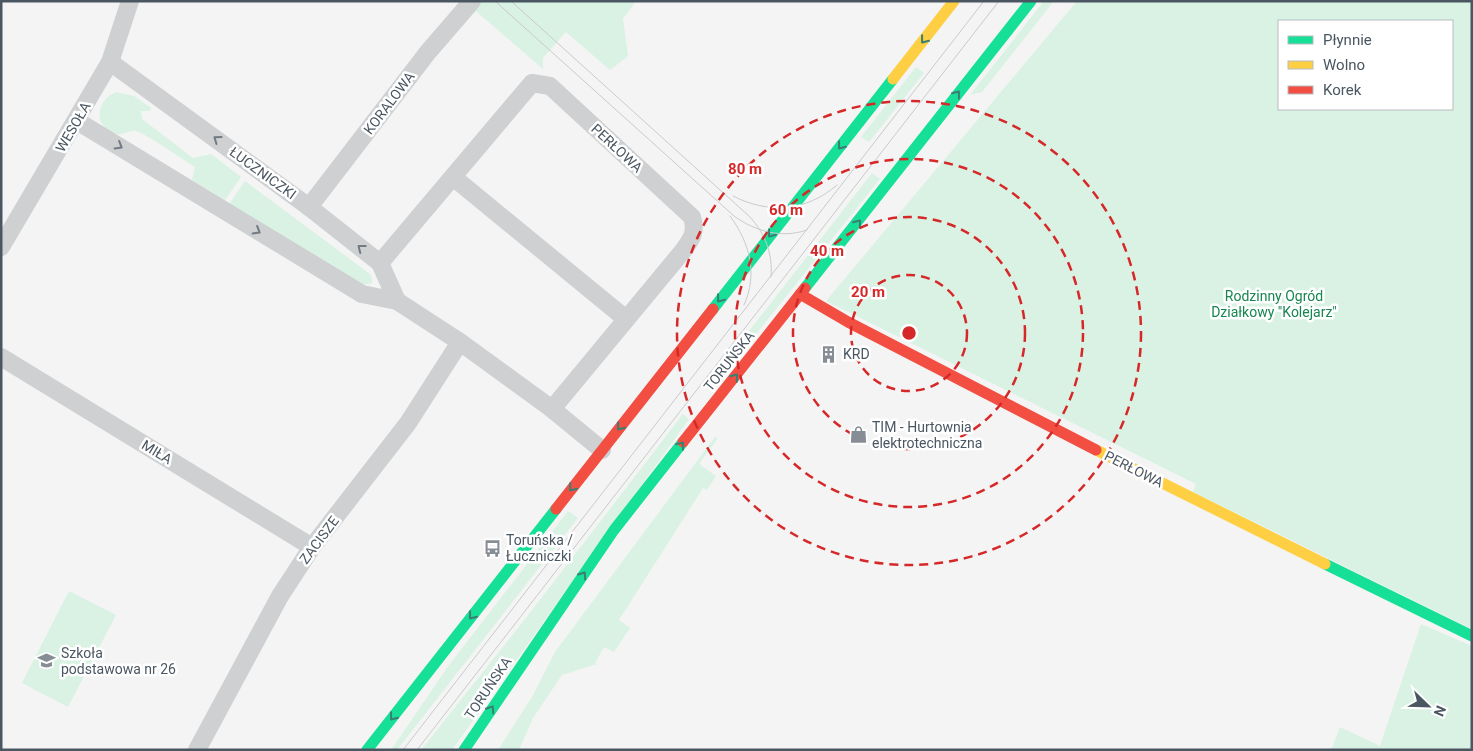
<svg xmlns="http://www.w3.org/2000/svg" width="1473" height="751" font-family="Roboto,sans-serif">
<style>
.green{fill:#d9f2e3;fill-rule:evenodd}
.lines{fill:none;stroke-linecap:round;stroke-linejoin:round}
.street{stroke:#ced0d2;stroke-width:18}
.fast{stroke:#16e098;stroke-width:11}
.slow{stroke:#ffcf43;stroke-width:11}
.jam{stroke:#f24e42;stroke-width:11}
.tram{stroke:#c9cacc;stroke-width:1}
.oneway{stroke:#3a7f72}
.oneway2{stroke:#727b83}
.ring{fill:none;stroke:#d62828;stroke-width:2.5;stroke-dasharray:9 6}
.labels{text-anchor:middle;stroke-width:5;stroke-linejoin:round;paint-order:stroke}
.street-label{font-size:14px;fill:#4a5661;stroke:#fff}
.park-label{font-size:14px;fill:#17864f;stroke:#fff}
.poi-label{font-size:14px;fill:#4a5661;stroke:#fff;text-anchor:start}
.centre{fill:#d62828;stroke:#fff;stroke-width:2.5}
.ring-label{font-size:15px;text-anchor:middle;font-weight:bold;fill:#d62828;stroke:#fff;stroke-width:5;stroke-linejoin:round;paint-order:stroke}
</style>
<rect width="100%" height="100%" fill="#f4f4f4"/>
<g class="green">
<polygon points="464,1 636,1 623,19 628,56 610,70 566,32 543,58 543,69"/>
<polygon points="1044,1 1054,1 982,92 970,95"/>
<path d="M1077 1H1472V629L1193 492 1196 484 826 301ZM1279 21H1452V109H1279Z"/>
<polygon points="916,67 924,73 869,142 861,137"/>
<path d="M116 92 134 96 151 108 150 111H141L142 119 193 158 211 154 241 177 225 200 192 180 195 167C185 161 145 133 136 131 130 130 123 135 117 134 94 129 94 101 116 92Z"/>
<polygon points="872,173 880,179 745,348 739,344"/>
<polygon points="245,181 370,274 372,278 372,283 363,285 229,204"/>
<polygon points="683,414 689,419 452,750 421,750 529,614"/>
<polygon points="715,437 718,438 699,464 716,476 707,490 703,488 619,620 630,628 614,652 604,647 595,663 597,664 562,675 533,718 519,750 498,750 532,697 555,652"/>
<polygon points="568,511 578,518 397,750 391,750 449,665"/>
<polygon points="69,591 116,615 68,707 22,683"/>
<polygon points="1421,624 1472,646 1472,750 1331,750 1340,727 1380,746"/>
</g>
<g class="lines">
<g class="street">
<polyline points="110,62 309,207 380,263 397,301"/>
<polyline points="77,121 362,294 397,301 460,342 552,409 602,450"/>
<polyline points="453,177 626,319"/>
<polyline points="309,207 428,52 472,1"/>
<polyline points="1,247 110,62 130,1"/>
<path d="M380 263 532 83 550 86 692 217C697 233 691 240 682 252L552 409"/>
<polyline points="1,357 312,547"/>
<polyline points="197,750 280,596 312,547 408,423 460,342"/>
</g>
<g class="fast">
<polyline points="805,288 1031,1"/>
<polyline points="713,309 893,79"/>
<polyline points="1325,564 1472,636"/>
<polyline points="367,750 556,509"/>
<polyline points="464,750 614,530 683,442"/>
</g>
<g class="slow">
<polyline points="893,79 954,1"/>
<polyline points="1096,450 1325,564"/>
</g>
<g class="jam">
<polyline points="800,294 848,322 1096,450"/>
<polyline points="683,442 805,288"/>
<polyline points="556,509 713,309"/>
</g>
<g class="tram">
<path d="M495 1 734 216C755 231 781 239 807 230"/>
<path d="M511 1 750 217C765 234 773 253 771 277"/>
<path d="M733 196C768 214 806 212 837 185"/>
<path d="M730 216C750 243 758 274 744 305"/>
<polyline points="403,750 984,1"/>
<polyline points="417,750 999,1"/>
</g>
</g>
<defs><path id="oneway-chevron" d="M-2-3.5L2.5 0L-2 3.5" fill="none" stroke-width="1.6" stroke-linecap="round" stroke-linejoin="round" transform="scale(1.25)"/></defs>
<g class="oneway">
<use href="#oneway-chevron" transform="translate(924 40) rotate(128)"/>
<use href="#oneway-chevron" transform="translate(957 94) rotate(-52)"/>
<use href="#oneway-chevron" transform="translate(841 146) rotate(128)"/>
<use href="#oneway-chevron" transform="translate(858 223) rotate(-51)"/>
<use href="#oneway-chevron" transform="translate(771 234) rotate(128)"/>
<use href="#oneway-chevron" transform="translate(720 299) rotate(128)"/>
<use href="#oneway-chevron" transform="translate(735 377) rotate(-51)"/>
<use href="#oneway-chevron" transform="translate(620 427) rotate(129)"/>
<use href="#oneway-chevron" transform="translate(681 445) rotate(-52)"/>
<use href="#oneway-chevron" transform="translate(572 488) rotate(128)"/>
<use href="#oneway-chevron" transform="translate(583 575) rotate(-55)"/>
<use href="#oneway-chevron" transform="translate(472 616) rotate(128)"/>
<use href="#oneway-chevron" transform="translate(491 709) rotate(-57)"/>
<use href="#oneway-chevron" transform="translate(393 717) rotate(128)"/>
</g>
<g class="oneway2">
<use href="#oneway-chevron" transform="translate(217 139) rotate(-144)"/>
<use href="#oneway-chevron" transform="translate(119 146) rotate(31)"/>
<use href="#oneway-chevron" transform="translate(257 231) rotate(31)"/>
<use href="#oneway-chevron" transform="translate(361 248) rotate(-142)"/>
</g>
<g class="ring">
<circle cx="909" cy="333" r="58"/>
<circle cx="909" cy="333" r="116"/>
<circle cx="909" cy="333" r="174"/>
<circle cx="909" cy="333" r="232"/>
</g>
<defs>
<symbol id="building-bare" viewBox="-9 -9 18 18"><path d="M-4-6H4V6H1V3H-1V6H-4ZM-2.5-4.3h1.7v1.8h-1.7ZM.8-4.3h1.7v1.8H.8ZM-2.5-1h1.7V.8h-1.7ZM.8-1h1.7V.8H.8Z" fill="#868d94" stroke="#fff" stroke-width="2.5" paint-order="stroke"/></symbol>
<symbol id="shop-bare" viewBox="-9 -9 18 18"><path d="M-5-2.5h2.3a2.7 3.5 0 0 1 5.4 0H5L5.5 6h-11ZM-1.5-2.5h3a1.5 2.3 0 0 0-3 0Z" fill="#868d94" stroke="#fff" stroke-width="2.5" paint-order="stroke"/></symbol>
<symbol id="bus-bare" viewBox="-9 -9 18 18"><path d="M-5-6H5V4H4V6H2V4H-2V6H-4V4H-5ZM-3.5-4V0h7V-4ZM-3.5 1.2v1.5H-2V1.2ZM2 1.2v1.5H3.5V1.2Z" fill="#868d94" stroke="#fff" stroke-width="2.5" paint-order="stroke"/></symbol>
<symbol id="school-bare" viewBox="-9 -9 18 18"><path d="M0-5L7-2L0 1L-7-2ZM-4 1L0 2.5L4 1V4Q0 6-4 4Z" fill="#868d94" stroke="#fff" stroke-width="2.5" paint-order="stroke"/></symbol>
</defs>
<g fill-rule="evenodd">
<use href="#building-bare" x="816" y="342" width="25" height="25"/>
<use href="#shop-bare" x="846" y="422" width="25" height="25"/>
<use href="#bus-bare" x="480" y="536" width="25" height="25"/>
<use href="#school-bare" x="34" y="648" width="25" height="25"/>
</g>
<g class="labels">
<g class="street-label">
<text transform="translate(389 103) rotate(-53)" y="5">KORALOWA</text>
<text transform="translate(73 127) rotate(-60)" y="5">WESOŁA</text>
<text transform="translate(617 148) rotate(43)" y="5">PERŁOWA</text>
<text transform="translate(263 173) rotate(36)" y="5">ŁUCZNICZKI</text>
<text transform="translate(729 361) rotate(-52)" y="5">TORUŃSKA</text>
<text transform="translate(157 452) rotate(31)" y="5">MIŁA</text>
<text transform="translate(1134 469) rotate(27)" y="5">PERŁOWA</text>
<text transform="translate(319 540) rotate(-53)" y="5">ZACISZE</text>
<text transform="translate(488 688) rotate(-56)" y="5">TORUŃSKA</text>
</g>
<g class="park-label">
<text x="1274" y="301">Rodzinny Ogród<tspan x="1274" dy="16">Działkowy "Kolejarz"</tspan></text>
</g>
<g class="poi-label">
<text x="843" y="359">KRD</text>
<text x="872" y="432">TIM - Hurtownia<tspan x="872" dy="16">elektrotechniczna</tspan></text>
<text x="506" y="545">Toruńska /<tspan x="506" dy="16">Łuczniczki</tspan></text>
<text x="61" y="658">Szkoła<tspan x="61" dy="16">podstawowa nr 26</tspan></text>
</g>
</g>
<circle cx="909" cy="333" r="8" class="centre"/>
<g class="ring-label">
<text x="745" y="174">80 m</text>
<text x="786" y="215">60 m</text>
<text x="827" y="256">40 m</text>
<text x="868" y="297">20 m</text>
</g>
<rect width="1473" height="751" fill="none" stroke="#4a5661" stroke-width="5"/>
<rect x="1278" y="20" width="175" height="90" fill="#ffffff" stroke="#b7bbc0"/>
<rect x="1288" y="36" width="25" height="8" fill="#16e098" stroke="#b7bbc0"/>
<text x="1323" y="45" font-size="15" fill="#4a5661">Płynnie</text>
<rect x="1288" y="61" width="25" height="8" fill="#ffcf43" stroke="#b7bbc0"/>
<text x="1323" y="70" font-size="15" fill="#4a5661">Wolno</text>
<rect x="1288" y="86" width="25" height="8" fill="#f24e42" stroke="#b7bbc0"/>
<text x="1323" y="95" font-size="15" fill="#4a5661">Korek</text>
<g transform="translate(1428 706) rotate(113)" stroke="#ffffff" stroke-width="4" paint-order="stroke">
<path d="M0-4L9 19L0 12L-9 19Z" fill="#4a5661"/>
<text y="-8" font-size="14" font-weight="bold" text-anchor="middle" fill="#4a5661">N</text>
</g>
</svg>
